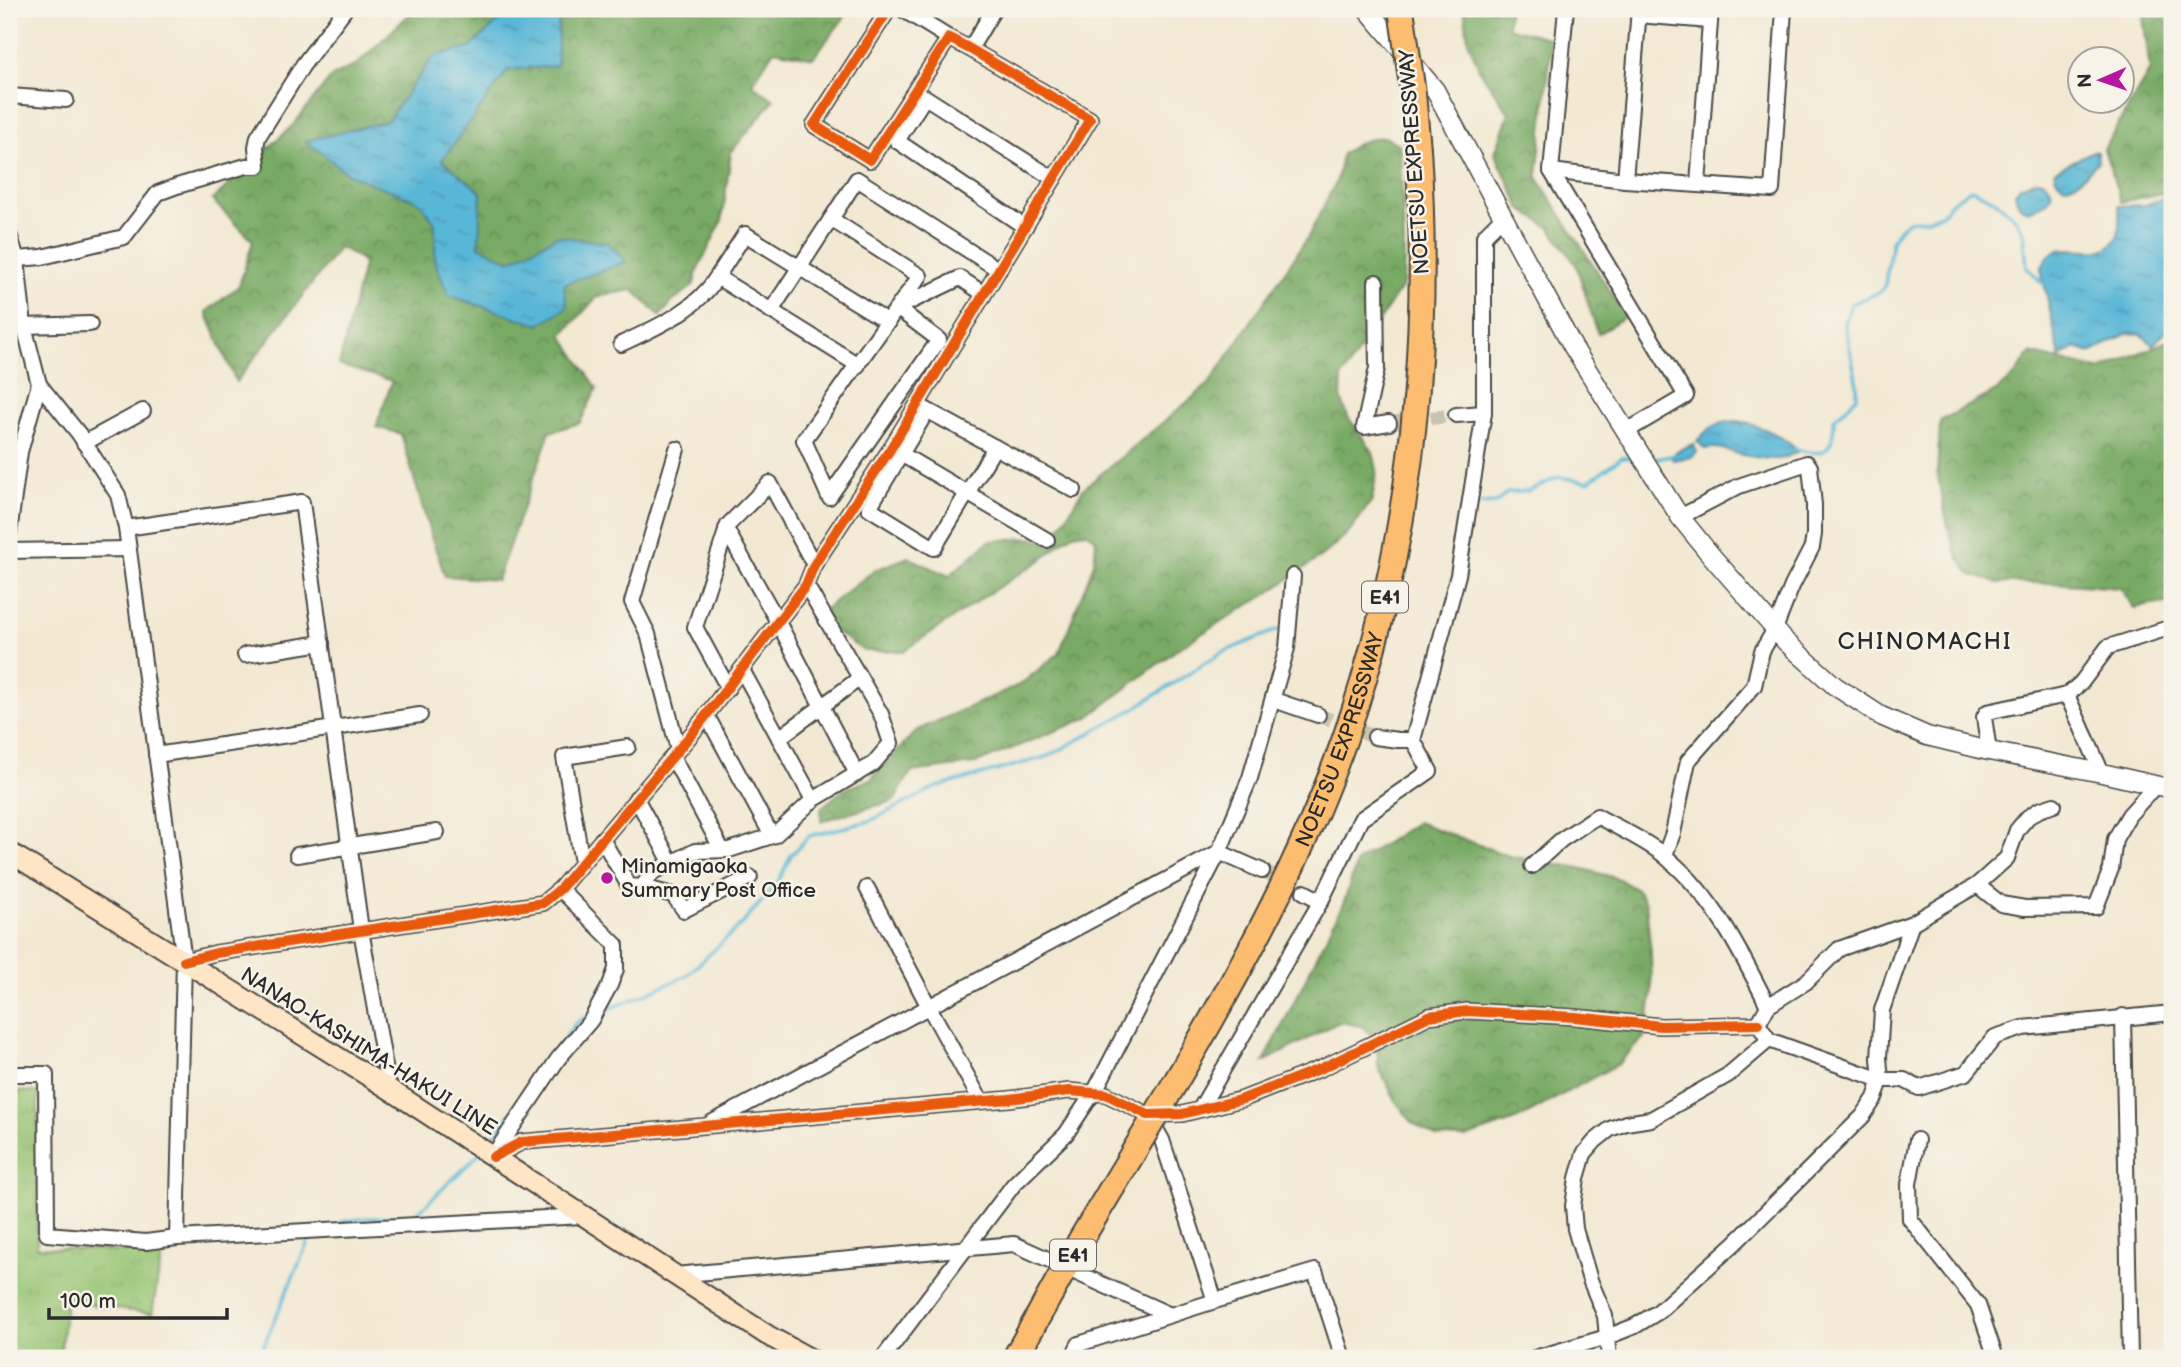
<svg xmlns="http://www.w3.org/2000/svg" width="2181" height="1367" font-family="'Balsamiq Sans',sans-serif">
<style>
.forest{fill:url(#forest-crowns);stroke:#526a48;stroke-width:2}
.park{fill:url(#park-tufts);stroke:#61784f;stroke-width:2}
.water{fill:url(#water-ripples);stroke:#427181;stroke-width:2}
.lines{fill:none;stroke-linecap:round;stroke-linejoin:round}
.stream{stroke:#59b7d7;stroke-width:3.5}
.minor-tunnel{stroke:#cbc3b1;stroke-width:14;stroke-dasharray:14 7;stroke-linecap:butt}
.minor-casing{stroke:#494844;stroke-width:18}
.tertiary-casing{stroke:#494844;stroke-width:21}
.secondary-casing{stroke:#494844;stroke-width:23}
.motorway-casing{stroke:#494844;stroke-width:28}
.minor{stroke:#fff;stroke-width:14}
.tertiary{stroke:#fff;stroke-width:18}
.secondary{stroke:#fee5c5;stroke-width:19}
.motorway{stroke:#fcbd6f;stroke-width:24}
.motorway-bridge-casing{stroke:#494844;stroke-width:28;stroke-linecap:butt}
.motorway-bridge{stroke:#fcbd6f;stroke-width:24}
.cycleway-casing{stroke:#f7f3e8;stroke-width:15}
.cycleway{stroke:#e8590c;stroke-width:10}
.poi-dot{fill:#b5179e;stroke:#f7f3e8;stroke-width:2.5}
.labels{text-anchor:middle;stroke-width:5;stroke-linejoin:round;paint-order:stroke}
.shield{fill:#f7f3e8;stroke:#686764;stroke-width:2}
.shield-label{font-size:19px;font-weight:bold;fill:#2b2b2b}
.street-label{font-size:21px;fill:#2b2b2b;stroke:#f7f3e8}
.poi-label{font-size:21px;fill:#2b2b2b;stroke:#f7f3e8;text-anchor:start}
.quarter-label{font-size:24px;letter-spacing:2px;fill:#2b2b2b;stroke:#f7f3e8}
</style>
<defs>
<pattern id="forest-crowns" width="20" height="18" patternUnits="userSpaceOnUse" patternTransform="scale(1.75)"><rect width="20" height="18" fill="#79aa65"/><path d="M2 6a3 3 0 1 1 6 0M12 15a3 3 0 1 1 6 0" fill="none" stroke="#638b53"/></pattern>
<pattern id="park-tufts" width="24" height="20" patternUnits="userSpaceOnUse" patternTransform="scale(1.75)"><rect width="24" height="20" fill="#97c573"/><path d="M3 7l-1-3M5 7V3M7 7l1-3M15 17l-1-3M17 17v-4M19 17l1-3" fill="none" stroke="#82a964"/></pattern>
<pattern id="water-ripples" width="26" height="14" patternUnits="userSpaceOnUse" patternTransform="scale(1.75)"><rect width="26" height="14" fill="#59b7d7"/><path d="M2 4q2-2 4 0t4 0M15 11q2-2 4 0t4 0" fill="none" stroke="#4a95af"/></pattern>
</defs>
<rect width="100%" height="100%" fill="#f7f3e8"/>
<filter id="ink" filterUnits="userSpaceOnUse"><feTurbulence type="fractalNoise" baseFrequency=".0143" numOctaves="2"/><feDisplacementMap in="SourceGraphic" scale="14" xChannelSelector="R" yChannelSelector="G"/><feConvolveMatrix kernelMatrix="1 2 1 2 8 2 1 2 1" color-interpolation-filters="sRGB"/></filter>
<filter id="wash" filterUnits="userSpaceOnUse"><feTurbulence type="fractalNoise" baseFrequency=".00686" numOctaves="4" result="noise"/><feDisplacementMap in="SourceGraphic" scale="28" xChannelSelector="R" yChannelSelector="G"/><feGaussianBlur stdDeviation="1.57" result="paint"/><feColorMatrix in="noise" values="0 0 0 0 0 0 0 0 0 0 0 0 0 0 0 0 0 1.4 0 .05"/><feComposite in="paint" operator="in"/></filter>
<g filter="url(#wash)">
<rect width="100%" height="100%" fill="#f3e9d3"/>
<g class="forest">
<polygon points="415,9 851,9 813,58 774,50 752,84 774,100 731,152 722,221 698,269 693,286 673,301 660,316 633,290 598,296 562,335 597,388 580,423 550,432 497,580 445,576 430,533 401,434 376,427 392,381 339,365 364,262 340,247 236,382 206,312 239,286 253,241 212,200 293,125 331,77 356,65"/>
<polygon points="1464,9 1509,9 1507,27 1552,39 1537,177 1626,316 1598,334 1576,265 1550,228 1521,209 1495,153 1509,113 1480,71 1468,40"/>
<polygon points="2142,9 2172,9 2172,191 2121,202 2104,149 2150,70"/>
<path d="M1384 137 1400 145 1404 245 1403 285 1342 377 1341 398 1348 417 1373 452 1377 470 1372 500 1351 530 1325 554 1270 592 1180 647 1087 718 974 764 911 772 894 801 821 821V808L843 790 871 779 917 730 1021 684 1059 653 1094 563 1096 539 1086 532 1074 534 1064 540 1040 561 988 594 904 651H864L830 628 825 609 875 570 908 557 949 576 989 541 1027 538 1052 541 1083 489 1209 384 1308 237 1337 180 1342 154C1355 144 1367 138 1384 137Z"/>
<polygon points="2172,339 2172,602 2134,608 2120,588 2053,583 1998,583 1971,575 1958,557 1948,527 1937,474 1940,421 1996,391 2015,375 2030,353 2100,370"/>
<polygon points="1417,822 1509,856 1580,868 1602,874 1619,879 1638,891 1646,903 1651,953 1652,992 1647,1034 1618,1064 1518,1119 1465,1138 1436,1137 1413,1123 1396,1102 1378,1066 1377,1040 1361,1026 1339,1022 1264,1062 1344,902 1357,862"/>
</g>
<polygon class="park" points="9,1091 38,1092 37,1247 162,1253 152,1314 66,1301 60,1358 9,1358"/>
<g class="water">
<polygon points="511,9 559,9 557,66 508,70 442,160 481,192 479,246 510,261 557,236 608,243 626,262 564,284 567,307 539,325 448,295 435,262 435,224 420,202 348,174 306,141 387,121 434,56 470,48"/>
<path d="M2093 151 2097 152 2098 161C2088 173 2061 204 2054 171Z"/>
<path d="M2037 180H2043L2050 187 2052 195 2046 203 2029 211C2019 208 2017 203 2015 193L2020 186Z"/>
<path d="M2168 196H2172V324L2153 345 2141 334 2128 333 2090 353 2075 347 2060 358 2041 269C2045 261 2049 252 2059 250 2080 245 2109 262 2118 234 2120 225 2119 215 2119 206L2145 205Z"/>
<path d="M1737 421C1761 426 1780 434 1798 451 1793 453 1788 457 1783 458 1774 461 1747 456 1738 454 1726 450 1717 446 1705 449L1697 441C1709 427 1718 422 1737 421Z"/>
<polygon points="1693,444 1697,452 1691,457 1673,460 1671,457 1677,451"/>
</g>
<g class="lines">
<g class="stream">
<path d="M1795 449C1826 458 1834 451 1834 419L1857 397V385L1845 323 1851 304 1880 292 1885 285 1892 240 1900 228 1908 221 1927 219 1943 214 1948 205 1971 189 1996 201 2016 219 2024 234 2027 267 2042 283H2047"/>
<polyline points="1651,460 1676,455"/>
<polyline points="1481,504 1496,503 1507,493 1528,491 1559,477 1588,482 1622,457 1631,458"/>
<polyline points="603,1010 622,1004 686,976 743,923 778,882 791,855 809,836 870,821 937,787 1049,756 1132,710 1221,653 1277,630"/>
<polyline points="487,1146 576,1023 586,1017"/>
<polyline points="341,1222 366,1218 413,1217 479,1154"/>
<polyline points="249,1358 260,1354 311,1235"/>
</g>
</g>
</g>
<g filter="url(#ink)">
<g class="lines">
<g class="minor-tunnel">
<polyline points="1389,423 1456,415"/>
<polyline points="1318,715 1375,737"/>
<polyline points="1262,871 1304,892"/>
</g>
<defs>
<g id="minor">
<polyline points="902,9 949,38"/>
<polyline points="1566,9 1551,171 1686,396 1625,432"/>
<polyline points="1638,15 1710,21"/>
<polyline points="970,49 994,9"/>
<polyline points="9,96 66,100"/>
<polyline points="1551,171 1625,180 1772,190 1784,9"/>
<polyline points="1625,180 1639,9"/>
<polyline points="1698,184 1711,9"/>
<polyline points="831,219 920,276 897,308 939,340 829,497 804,440 897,308 960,278 984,294"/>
<polyline points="1025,227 897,141 925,97 1054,179"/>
<polyline points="9,234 17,259 24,326 39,384 79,434 118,495 126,528 184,961 177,1238"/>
<polyline points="17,259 42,257 124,237 158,193 177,186 246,166 258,166 256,147 258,137 303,65 345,9"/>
<polyline points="1376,282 1377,368 1364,427 1389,423"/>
<polyline points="771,311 857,179 999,270"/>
<polyline points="24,326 90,324"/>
<path d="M621 344C655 328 696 311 717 277"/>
<polyline points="858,365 717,277 745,234 888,322"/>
<polyline points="921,407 1074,490"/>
<polyline points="927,411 869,508 934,548 995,447"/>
<polyline points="1456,415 1484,413"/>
<polyline points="84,443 143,411"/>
<polyline points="677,449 632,602 648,634 678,749"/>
<polyline points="901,454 1047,540"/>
<polyline points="126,528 302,502 361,930 389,1089"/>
<polyline points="726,529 778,622 857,774"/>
<polyline points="9,533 20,452 39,384"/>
<polyline points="9,551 129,549"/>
<polyline points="245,655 322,643"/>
<polyline points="742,670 813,800"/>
<polyline points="728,688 695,627 728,525 770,483 814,565"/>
<polyline points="1274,700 1318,715"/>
<polyline points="707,716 772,836"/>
<polyline points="1375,737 1398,740 1413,740"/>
<polyline points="779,738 860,678"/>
<polyline points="1989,751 1984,717 1987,712 2067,695"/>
<polyline points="156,755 420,715"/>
<polyline points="672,756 722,850"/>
<polyline points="2102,773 2067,695 2081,683 2108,647 2172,627"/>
<polyline points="636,798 671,862"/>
<polyline points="602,839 629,886 642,887 653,872 695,851 729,850 775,835 813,800 873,764 891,743 881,714 806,585"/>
<polyline points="297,855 437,832"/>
<polyline points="1665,855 1673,833 1688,761 1754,686 1762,651 1775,629 1792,586 1812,547 1814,534 1814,505 1810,467 1807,463 1739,486 1680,517"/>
<polyline points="582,863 564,757 628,747"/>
<path d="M1532 866 1561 840 1597 816C1618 828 1649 842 1666 857 1713 896 1741 952 1768 1006"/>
<polyline points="1977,885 2001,904 2025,908 2096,907 2111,869 2115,839 2129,815 2156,785"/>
<polyline points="642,887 673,895 684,910 750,877"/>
<polyline points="867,888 929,1007 981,1101"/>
<polyline points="1304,892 1321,901"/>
<polyline points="184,961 216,953 543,903 560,889 695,730 806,585 814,565 891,448 1090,119 970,49 949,38 870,160 814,125 889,9"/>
<polyline points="2123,1016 2130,1358"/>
<polyline points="1758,1024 1769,1040 1881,1080 1904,1080 1919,1088 1966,1073 1995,1037 2023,1028 2172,1013"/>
<polyline points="1758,1024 1768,1006 1806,982 1839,949 1912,923 1977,885 2007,858 2017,830 2028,817 2039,810 2054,805"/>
<polyline points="9,1074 46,1074 47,1234 146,1242 177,1238 583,1216"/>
<polyline points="1200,1109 1321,901 1361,819 1430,771 1413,740 1458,575 1484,413 1484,236 1504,216"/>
<polyline points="1150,1119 1162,1140 1215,1301 1315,1271 1343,1358"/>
<polyline points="711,1123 1219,852 1262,871"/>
<polyline points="1917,1140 1909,1184 1910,1219 1978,1305 1996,1358"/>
<polyline points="493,1156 558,1059 591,1020 610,985 616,969 616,945 560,889"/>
<polyline points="493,1157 522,1142 1009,1099 1069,1091 1093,1093 1106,1094 1148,1115 1182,1114 1243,1099 1322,1068 1429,1016 1467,1011 1575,1017 1661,1026 1758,1024"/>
<polyline points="1077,1273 1170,1315"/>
<polyline points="675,1275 1014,1244 1054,1262"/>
<polyline points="883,1358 1014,1184 1066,1134 1097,1087 1219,852 1250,778 1287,648 1293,576"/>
<polyline points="1072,1358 1079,1344 1215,1301"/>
<polyline points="1535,1358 1607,1337 1635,1326 1658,1312 1735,1243 1863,1116 1875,1098 1881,1080 1879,1058 1882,1010 1912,923"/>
<polyline points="1609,1358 1605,1316 1590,1280 1575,1229 1573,1206 1577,1178 1584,1154 1595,1141 1610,1129 1626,1123 1651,1119 1728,1075 1769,1040"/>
</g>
<polyline id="tertiary" points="1367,9 1435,90 1573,347 1680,517 1709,553 1786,642 1835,686 1881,716 1927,736 1989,751 2102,773 2172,789"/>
<polyline id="secondary" points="9,852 389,1089 767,1335 809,1358"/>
<g id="motorway">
<path id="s1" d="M1175 1083C1240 972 1302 860 1345 738 1411 548 1431 348 1418 149"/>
<polyline points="1015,1358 1080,1241 1133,1153"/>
</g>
</defs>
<use href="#minor" class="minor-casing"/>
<use href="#tertiary" class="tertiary-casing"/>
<use href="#secondary" class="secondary-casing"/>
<use href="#motorway" class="motorway-casing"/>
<use href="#minor" class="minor"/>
<use href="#tertiary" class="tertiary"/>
<use href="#secondary" class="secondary"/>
<use href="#motorway" class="motorway"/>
<defs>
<g id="motorway-bridge">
<polyline points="1401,9 1413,93 1418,149"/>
<polyline points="1133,1153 1175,1083"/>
</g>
</defs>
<use href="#motorway-bridge" class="motorway-bridge-casing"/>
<use href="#motorway-bridge" class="motorway-bridge"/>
<defs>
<g id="cycleway">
<polyline points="184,961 216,953 543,903 560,889 695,730 806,585 814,565 891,448 1090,119 970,49 949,38 870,160 814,125 889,9"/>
<polyline points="493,1157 522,1142 1009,1099 1069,1091 1093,1093 1106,1094 1148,1115 1182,1114 1243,1099 1322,1068 1429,1016 1467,1011 1575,1017 1661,1026 1758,1024"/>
</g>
</defs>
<use href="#cycleway" class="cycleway-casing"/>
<use href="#cycleway" class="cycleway"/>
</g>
</g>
<circle class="poi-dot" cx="607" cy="878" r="7"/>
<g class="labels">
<g class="shield">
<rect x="1362" y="581.5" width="46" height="31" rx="5"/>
<rect x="1050" y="1239.5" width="46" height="31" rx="5"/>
</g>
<g class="shield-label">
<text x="1385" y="604">E41</text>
<text x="1073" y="1262">E41</text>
</g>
<g class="street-label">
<text transform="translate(1414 162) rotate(-94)" y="7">NOETSU EXPRESSWAY</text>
<text dy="7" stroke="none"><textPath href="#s1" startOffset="382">NOETSU EXPRESSWAY</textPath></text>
<text transform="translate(369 1051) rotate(32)" y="7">NANAO-KASHIMA-HAKUI LINE</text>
</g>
<g class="poi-label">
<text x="621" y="873">Minamigaoka<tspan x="621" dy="24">Summary Post Office</tspan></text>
</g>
<g class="quarter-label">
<text x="1925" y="649">CHINOMACHI</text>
</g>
</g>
<rect width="2181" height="1367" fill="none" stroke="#f7f3e8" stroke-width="35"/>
<g transform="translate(2101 80) rotate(268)"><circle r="33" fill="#f7f3e8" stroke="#a5a39c" stroke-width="2"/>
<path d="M0-5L12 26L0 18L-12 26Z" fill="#b5179e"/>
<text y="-10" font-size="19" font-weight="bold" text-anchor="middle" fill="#2b2b2b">N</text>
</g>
<path d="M49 1308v10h178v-10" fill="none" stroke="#2b2b2b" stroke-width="3.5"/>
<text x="60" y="1308" font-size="21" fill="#2b2b2b" stroke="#f7f3e8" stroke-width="5" paint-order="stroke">100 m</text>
</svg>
